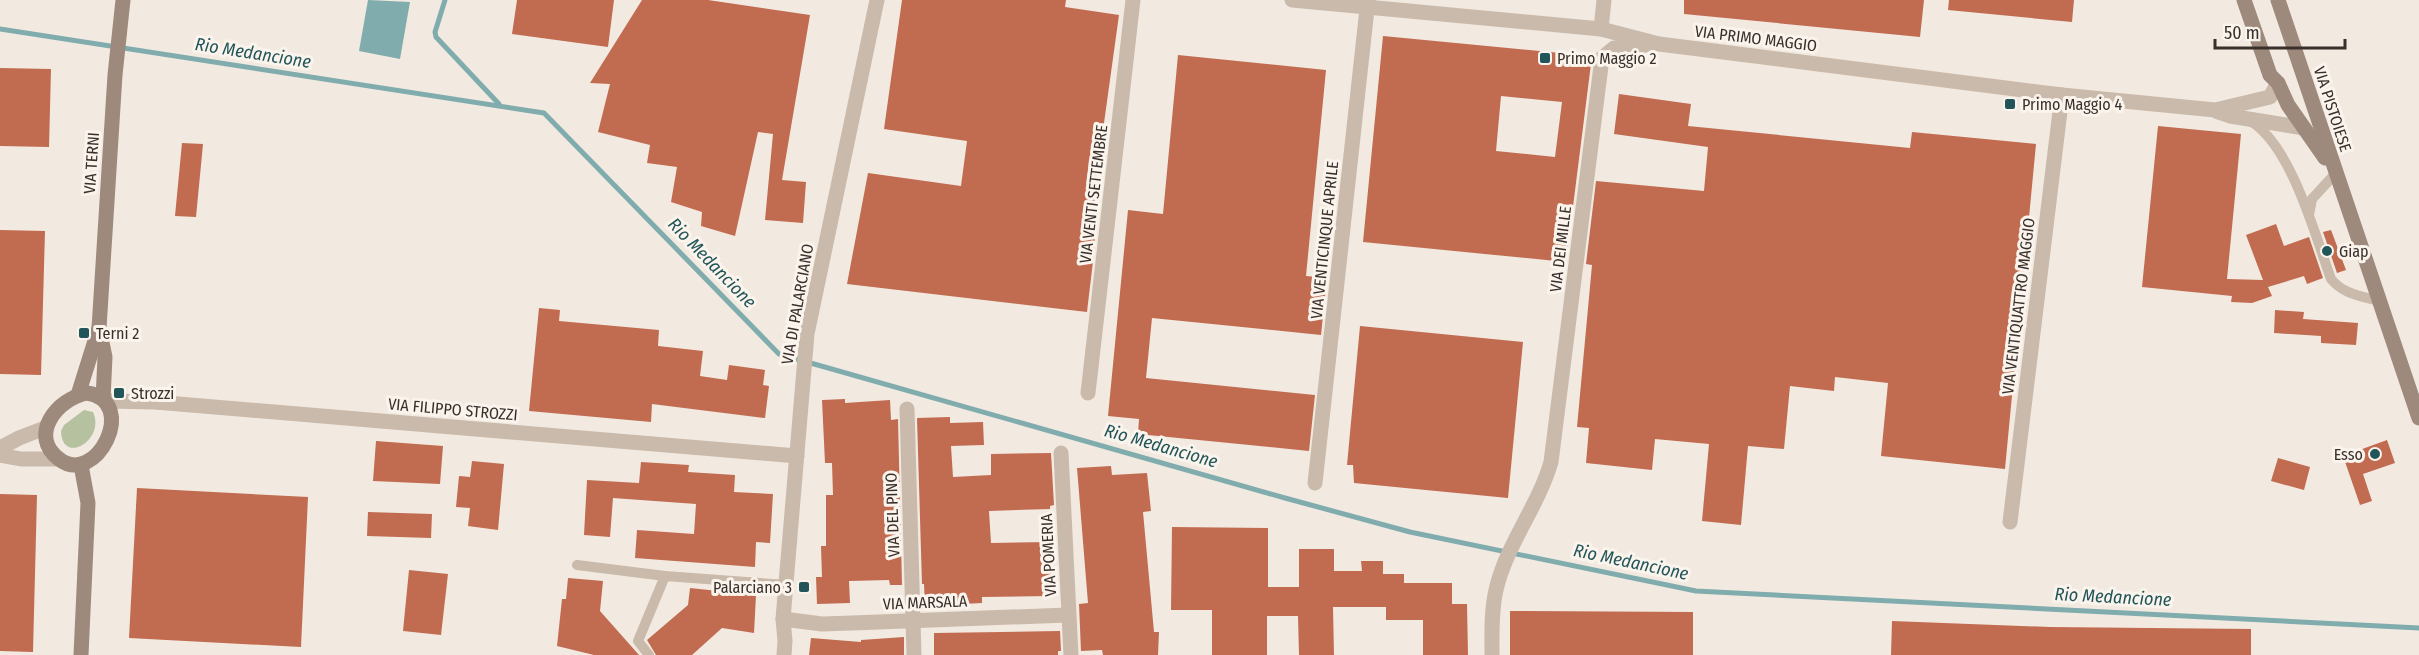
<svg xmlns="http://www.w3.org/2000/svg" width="2419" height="655" font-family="'Fira Sans Condensed',sans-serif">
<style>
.green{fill:#b6c1a0}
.water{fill:#80acae}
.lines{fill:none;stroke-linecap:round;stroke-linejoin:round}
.stream{stroke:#80acae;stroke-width:5}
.building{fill:#c16b50;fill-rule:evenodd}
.lane{stroke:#cabaac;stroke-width:10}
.street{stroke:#cabaac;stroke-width:15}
.secondary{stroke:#9e897d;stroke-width:15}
.poi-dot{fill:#225559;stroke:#faf4ed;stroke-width:2}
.labels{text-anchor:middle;stroke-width:6;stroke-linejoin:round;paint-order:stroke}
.street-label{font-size:16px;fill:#392f2b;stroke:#faf4ed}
.poi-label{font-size:16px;fill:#392f2b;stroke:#faf4ed;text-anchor:start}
.water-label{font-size:18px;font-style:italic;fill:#225559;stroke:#faf4ed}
</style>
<rect width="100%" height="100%" fill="#f2eae0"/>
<path class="green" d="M84 410 93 412C106 440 62 466 61 431L64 425Z"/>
<polygon class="water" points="368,0 410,2 400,59 359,51"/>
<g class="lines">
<g class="stream">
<polyline points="445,0 435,32 436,37 499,104"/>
<polyline points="0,29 544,113 779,354 1285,498 1410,532 1696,591 2419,628"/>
</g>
</g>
<g class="building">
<polygon points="517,0 614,0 608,47 512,34"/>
<polygon points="642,0 708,0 810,15 782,180 806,182 803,223 765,220 773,134 758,132 735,236 701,226 702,212 671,202 677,167 647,163 650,145 598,132 610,84 590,83"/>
<polygon points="902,0 1066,0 1065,7 1119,15 1099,159 1094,253 1087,312 847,284 868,173 961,186 967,141 884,129"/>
<polygon points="1684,0 1924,0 1920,37 1684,14"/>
<polygon points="1949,0 2074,0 2072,22 1948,10"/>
<path d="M1383 36 1592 56 1566 262 1363 242ZM1501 96 1562 102 1555 157 1496 151Z"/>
<polygon points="1178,55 1326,70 1306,276 1327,278 1321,335 1152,318 1146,378 1315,395 1309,451 1138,434 1139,419 1108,416 1128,210 1163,214"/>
<polygon points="0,68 51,69 49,147 0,146"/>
<polygon points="1619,94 1691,104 1688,126 1910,148 1912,132 2036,144 2005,469 1881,456 1888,383 1835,377 1834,391 1790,386 1784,449 1748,446 1741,525 1702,521 1709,444 1655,439 1652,470 1586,463 1589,428 1577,427 1592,265 1586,264 1596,181 1704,191 1708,147 1614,134"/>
<polygon points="2158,126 2241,134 2227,279 2263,280 2246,235 2276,224 2284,246 2309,237 2323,278 2307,284 2304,276 2268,287 2272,296 2252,303 2231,302 2232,296 2142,287"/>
<polygon points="182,143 203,144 196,217 175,216"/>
<polygon points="0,230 45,231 41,375 0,374"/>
<polygon points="2331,230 2346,270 2337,273 2323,232"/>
<polygon points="539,308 560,310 559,321 659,330 658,346 703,351 700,376 727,380 729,365 765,370 763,385 769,386 765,418 652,404 651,422 529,411"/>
<polygon points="2275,310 2304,312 2303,319 2358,323 2356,345 2321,343 2321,336 2274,333"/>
<polygon points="1360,326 1523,342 1508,498 1354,483 1353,465 1347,465"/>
<polygon points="845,399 845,403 890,400 891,420 898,419 902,585 890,585 889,580 849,581 850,603 817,604 816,577 822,577 821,546 826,546 826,495 833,495 832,463 825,463 822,400"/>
<polygon points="950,417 950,423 983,422 984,445 951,446 953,477 991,475 991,454 1051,453 1054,505 1050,506 1050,509 989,511 991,543 1051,542 1052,596 982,597 982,603 925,606 924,584 922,584 917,418"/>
<polygon points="2387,440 2395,463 2363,474 2372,501 2360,505 2343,456"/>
<polygon points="376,441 443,446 440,484 373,481"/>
<polygon points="2278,458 2310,467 2304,490 2271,481"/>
<polygon points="472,461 504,464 498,530 468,526 470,508 456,507 459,476 470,477"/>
<polygon points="641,462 689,465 688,472 735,475 734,492 773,494 770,543 756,542 755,567 635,558 637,530 694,534 696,504 613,498 610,537 584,535 587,480 639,483"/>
<polygon points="1111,466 1112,475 1147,473 1151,511 1143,512 1154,632 1159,632 1158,655 1103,655 1102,650 1081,651 1079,604 1088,603 1077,468"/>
<polygon points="137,488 308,497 301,647 129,638"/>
<polygon points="0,494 37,495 33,652 0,651"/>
<polygon points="368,512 432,514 431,538 367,536"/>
<polygon points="1172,527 1268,528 1268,587 1299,587 1299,549 1334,549 1334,571 1362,571 1361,561 1383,561 1383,574 1404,574 1404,583 1452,583 1452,604 1467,604 1468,655 1423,655 1423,620 1386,620 1386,607 1333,607 1334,655 1299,655 1298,616 1267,616 1267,655 1212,655 1212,610 1171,610"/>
<polygon points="409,570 448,574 441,635 403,631"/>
<polygon points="568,578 603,581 600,611 639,655 594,655 557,646 562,599 566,599"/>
<polygon points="690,588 756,595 754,633 722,628 692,655 656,655 647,640 688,605"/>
<polygon points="1510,611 1693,612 1693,655 1510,655"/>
<polygon points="1892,621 2050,627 2251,629 2251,655 1891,655"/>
<polygon points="1060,631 1061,651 1058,651 1058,655 934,655 934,633"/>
<polygon points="904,637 904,655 809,655 811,638 861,642 861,640"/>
</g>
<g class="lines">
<g class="lane">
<path d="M2252 122C2292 148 2315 235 2331 279 2343 294 2361 296 2379 301"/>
<polyline points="2309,215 2312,199 2335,174"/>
<polyline points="577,565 665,576"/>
<polyline points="649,655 638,641 665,576 787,585"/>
</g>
<g class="street">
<polyline points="1292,0 1601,29 1659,44 2062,95 2215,110 2270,97 2278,83"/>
<polyline points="1601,29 1604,0"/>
<polyline points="2218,112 2230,116 2304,128"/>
<polyline points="1088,393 1133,0"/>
<polyline points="106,401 155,402 797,456"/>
<polyline points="907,409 914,655"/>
<polyline points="0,448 19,438 45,428"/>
<polyline points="1061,453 1071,655"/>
<polyline points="0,455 21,459 59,459"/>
<polyline points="1315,483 1368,0"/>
<polyline points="2010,522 2062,95"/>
<polyline points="783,619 822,624 852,623 1068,615"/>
<polyline points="784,655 785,641 783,619 807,334 877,0"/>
<path d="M1492 655C1492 634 1491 611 1496 590 1506 545 1538 507 1551 462L1602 58 1614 48 1646 45"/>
</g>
<g class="secondary">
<polyline points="2244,0 2270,75 2278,83 2288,105 2325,158"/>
<polyline points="2278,0 2419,418"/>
<path d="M87 393C140 401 96 488 59 459 28 435 57 399 87 393Z"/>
<polyline points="78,395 99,328"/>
<polyline points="103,399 105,357 99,328 115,75 123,0"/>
<polyline points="81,465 88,503 81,655"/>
</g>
</g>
<g class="poi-dot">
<rect x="1539" y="52" width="12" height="12" rx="3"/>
<rect x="2004" y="98" width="12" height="12" rx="3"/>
<circle cx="2327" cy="251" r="6"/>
<rect x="78" y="327" width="12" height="12" rx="3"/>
<rect x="113" y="387" width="12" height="12" rx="3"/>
<circle cx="2375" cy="454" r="6"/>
<rect x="798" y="581" width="12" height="12" rx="3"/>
</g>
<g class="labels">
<g class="street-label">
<text transform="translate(1756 38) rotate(7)" y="6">VIA PRIMO MAGGIO</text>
<text transform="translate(2333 109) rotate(72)" y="6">VIA PISTOIESE</text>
<text transform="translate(91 163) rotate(-86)" y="6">VIA TERNI</text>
<text transform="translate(1093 194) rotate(-83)" y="6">VIA VENTI SETTEMBRE</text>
<text transform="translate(1324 240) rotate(-84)" y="6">VIA VENTICINQUE APRILE</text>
<text transform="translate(1560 249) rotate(-83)" y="6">VIA DEI MILLE</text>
<text transform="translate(797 304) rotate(-80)" y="6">VIA DI PALARCIANO</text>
<text transform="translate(2018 306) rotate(-83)" y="6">VIA VENTIQUATTRO MAGGIO</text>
<text transform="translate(453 409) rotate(5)" y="6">VIA FILIPPO STROZZI</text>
<text transform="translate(892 515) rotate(-92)" y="6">VIA DEL PINO</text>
<text transform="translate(1048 555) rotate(-93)" y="6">VIA POMERIA</text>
<text transform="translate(925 602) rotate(-2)" y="6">VIA MARSALA</text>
</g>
<g class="poi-label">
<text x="1557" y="64">Primo Maggio 2</text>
<text x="2022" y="110">Primo Maggio 4</text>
<text x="2339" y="257">Giap</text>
<text x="96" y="339">Terni 2</text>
<text x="131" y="399">Strozzi</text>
<text x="2363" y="460" text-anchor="end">Esso</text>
<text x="792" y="593" text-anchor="end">Palarciano 3</text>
</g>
<g class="water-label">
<text transform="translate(253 53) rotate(9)" y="6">Rio Medancione</text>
<text transform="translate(712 263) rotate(46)" y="6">Rio Medancione</text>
<text transform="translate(1161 446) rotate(16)" y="6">Rio Medancione</text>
<text transform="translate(1631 562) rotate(12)" y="6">Rio Medancione</text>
<text transform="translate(2113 597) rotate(3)" y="6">Rio Medancione</text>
</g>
</g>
<path d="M2215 39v9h130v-9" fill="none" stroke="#392f2b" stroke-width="3"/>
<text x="2224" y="39" font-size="18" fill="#392f2b" stroke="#faf4ed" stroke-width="4.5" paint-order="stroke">50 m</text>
</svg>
